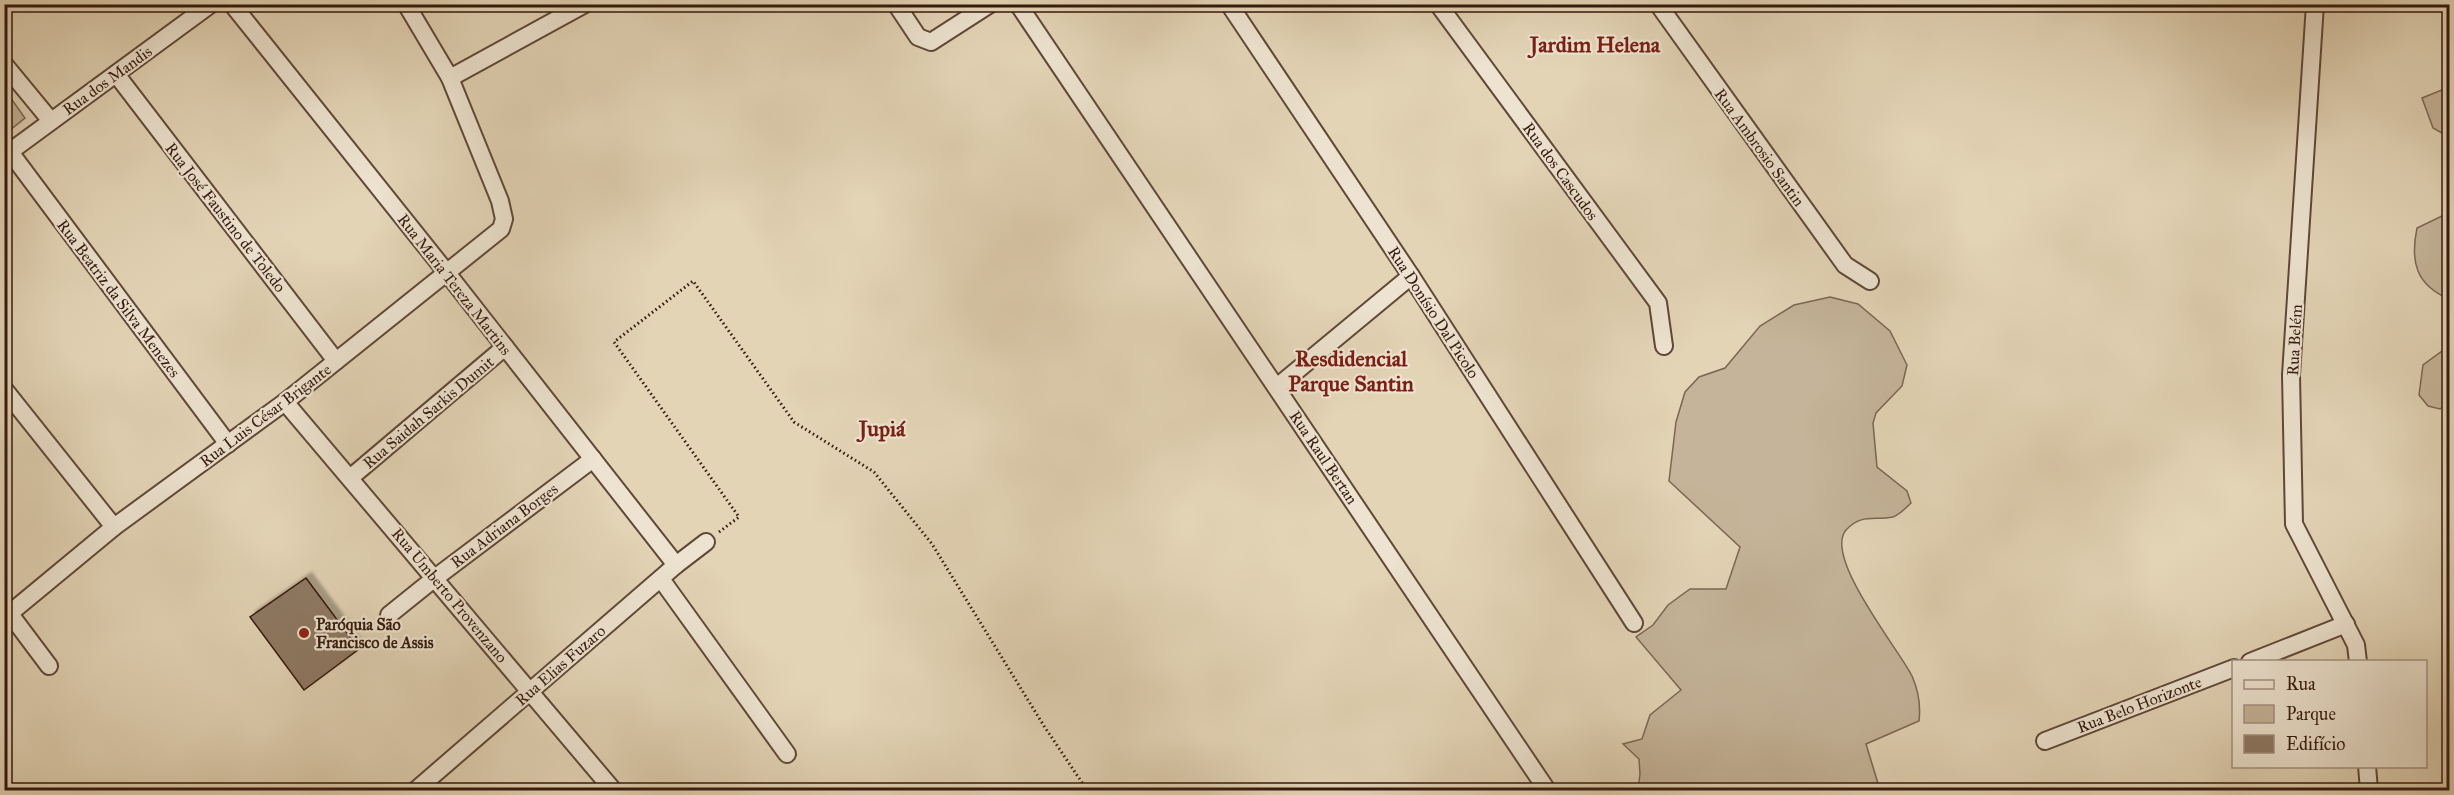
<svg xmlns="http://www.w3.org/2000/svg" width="2454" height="795" font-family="'IM FELL Great Primer',serif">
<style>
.green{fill:#c5b499;stroke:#7c6654;stroke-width:1.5}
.building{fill:#8f7a65;stroke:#34190e;stroke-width:1.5;filter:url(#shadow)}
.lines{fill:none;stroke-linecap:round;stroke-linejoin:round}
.minor-casing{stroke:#604838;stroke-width:20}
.path{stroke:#34190e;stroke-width:3;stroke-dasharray:1.5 3;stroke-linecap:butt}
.minor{stroke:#ede3d0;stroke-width:16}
.poi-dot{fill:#8f2418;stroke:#ede3d0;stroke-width:2}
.labels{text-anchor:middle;stroke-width:4.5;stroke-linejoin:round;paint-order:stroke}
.street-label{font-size:16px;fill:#34190e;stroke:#ede3d0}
.poi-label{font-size:16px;font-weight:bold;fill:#34190e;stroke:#ede3d0;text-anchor:start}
.district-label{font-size:22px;font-weight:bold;fill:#7a1f14;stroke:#ede3d0}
</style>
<defs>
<filter id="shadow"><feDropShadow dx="5.5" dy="-5.5" stdDeviation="1.5" flood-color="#0004"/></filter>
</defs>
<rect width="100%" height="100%" fill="#e3d4b6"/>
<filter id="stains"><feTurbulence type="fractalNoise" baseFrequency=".00333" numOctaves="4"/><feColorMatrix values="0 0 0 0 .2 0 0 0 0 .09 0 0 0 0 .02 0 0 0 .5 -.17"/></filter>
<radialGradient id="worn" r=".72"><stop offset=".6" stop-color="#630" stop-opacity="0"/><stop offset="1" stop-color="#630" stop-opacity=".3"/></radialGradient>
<g class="green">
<polygon points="2449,87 2449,137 2433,128 2422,98"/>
<polygon points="5,90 25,118 5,134 4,134"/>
<path d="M2448 213 2450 214 2449 299C2416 285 2410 262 2417 228Z"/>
<path d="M1830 297 1858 304 1890 331 1907 365 1902 386 1876 413 1873 423 1877 467 1907 491 1911 503C1906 508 1899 515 1893 517 1874 521 1862 513 1846 530 1823 557 1900 651 1912 676 1919 692 1921 705 1919 721L1866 744 1880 790H1638L1640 774 1639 759 1623 744 1642 739 1650 715 1681 690 1636 637 1653 625 1668 605 1690 589H1726L1740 547 1669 481 1676 422 1685 392 1699 377 1725 368 1760 326 1794 305Z"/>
<polygon points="2449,346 2449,402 2440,409 2428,406 2419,395 2423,365"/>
</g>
<polygon class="building" points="306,578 359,649 304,690 250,617"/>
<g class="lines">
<defs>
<g id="minor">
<polyline points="232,4 447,273 676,565"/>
<polyline points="896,4 918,37 931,42 990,4"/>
<polyline points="1018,4 1547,790"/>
<polyline points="1229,4 1411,276 1634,623"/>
<polyline points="1438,4 1658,303 1664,346"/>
<polyline points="1658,4 1845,265 1870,281"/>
<polyline points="2315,4 2291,375 2294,524 2356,645 2358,662"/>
<polyline points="4,64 51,121"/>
<polyline points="116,74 336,361"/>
<polyline points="450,78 585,4"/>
<polyline points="10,152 228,444"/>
<polyline points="4,156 211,4"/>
<polyline points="1277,387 1411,276"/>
<polyline points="4,389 114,527"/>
<polyline points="285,402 613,790"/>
<polyline points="350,478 505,347"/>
<polyline points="661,579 787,754"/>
<polyline points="4,606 49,666"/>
<polyline points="389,615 435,578 593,459"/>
<polyline points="4,618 114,527 285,402 501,229 504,219 500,201 450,78 406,4"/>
<polyline points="2250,662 2346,624"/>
<polyline points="2045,741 2234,668"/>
<polyline points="2367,766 2369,790"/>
<polyline points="416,790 676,565 706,542"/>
</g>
</defs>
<use href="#minor" class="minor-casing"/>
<polyline class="path" points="719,532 739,517 614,342 693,281 794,422 874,472 932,544 1044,726 1087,790"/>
<use href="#minor" class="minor"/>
</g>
<circle class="poi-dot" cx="304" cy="633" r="6"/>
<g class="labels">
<g class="street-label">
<text transform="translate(107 80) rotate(-36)" y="6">Rua dos Mandis</text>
<text transform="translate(1760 147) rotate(54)" y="6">Rua Ambrosio Santin</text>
<text transform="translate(1561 171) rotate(54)" y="6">Rua dos Cascudos</text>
<text transform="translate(226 217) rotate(52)" y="6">Rua José Faustino de Toledo</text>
<text transform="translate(455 284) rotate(52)" y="6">Rua Maria Tereza Martins</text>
<text transform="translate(119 298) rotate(53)" y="6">Rua Beatriz da Silva Menezes</text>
<text transform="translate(1434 312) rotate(57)" y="6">Rua Donísio Dal Picolo</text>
<text transform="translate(2294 340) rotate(-87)" y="6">Rua Belém</text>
<text transform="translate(428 412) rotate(-40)" y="6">Rua Saidah Sarkis Dumit</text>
<text transform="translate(265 415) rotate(-37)" y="6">Rua Luis César Brigante</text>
<text transform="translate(1324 457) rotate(56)" y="6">Rua Raul Bertan</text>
<text transform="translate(504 525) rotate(-37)" y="6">Rua Adriana Borges</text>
<text transform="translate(450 595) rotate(50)" y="6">Rua Umberto Provenzano</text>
<text transform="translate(560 665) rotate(-41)" y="6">Rua Elias Fuzaro</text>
<text transform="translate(2139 704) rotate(-21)" y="6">Rua Belo Horizonte</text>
</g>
<g class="poi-label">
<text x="316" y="630">Paróquia São<tspan x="316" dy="18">Francisco de Assis</tspan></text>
</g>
<g class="district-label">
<text x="1595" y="52">Jardim Helena</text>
<text x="1351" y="366">Resdidencial<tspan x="1351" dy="25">Parque Santin</tspan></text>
<text x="882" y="436">Jupiá</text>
</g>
</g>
<rect width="2454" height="795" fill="none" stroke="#e3d4b6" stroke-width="24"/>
<rect x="6" y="6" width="2442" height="783" fill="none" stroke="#34190e" stroke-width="3"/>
<rect x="12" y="12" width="2430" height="771" fill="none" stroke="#34190e" stroke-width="1.5"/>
<rect x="2232" y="660" width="195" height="108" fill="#ede3d0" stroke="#a39282" stroke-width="1.5"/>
<rect x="2244" y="680" width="30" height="9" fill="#ede3d0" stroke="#a39282" stroke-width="1.5"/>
<text x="2286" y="690" font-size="18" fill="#34190e">Rua</text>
<rect x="2244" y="705" width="30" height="18" fill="#c5b499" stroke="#a39282" stroke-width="1.5"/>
<text x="2286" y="720" font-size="18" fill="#34190e">Parque</text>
<rect x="2244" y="735" width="30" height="18" fill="#8f7a65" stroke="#a39282" stroke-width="1.5"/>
<text x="2286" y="750" font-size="18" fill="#34190e">Edifício</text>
<rect width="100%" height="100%" filter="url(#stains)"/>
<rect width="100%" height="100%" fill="url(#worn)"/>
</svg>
